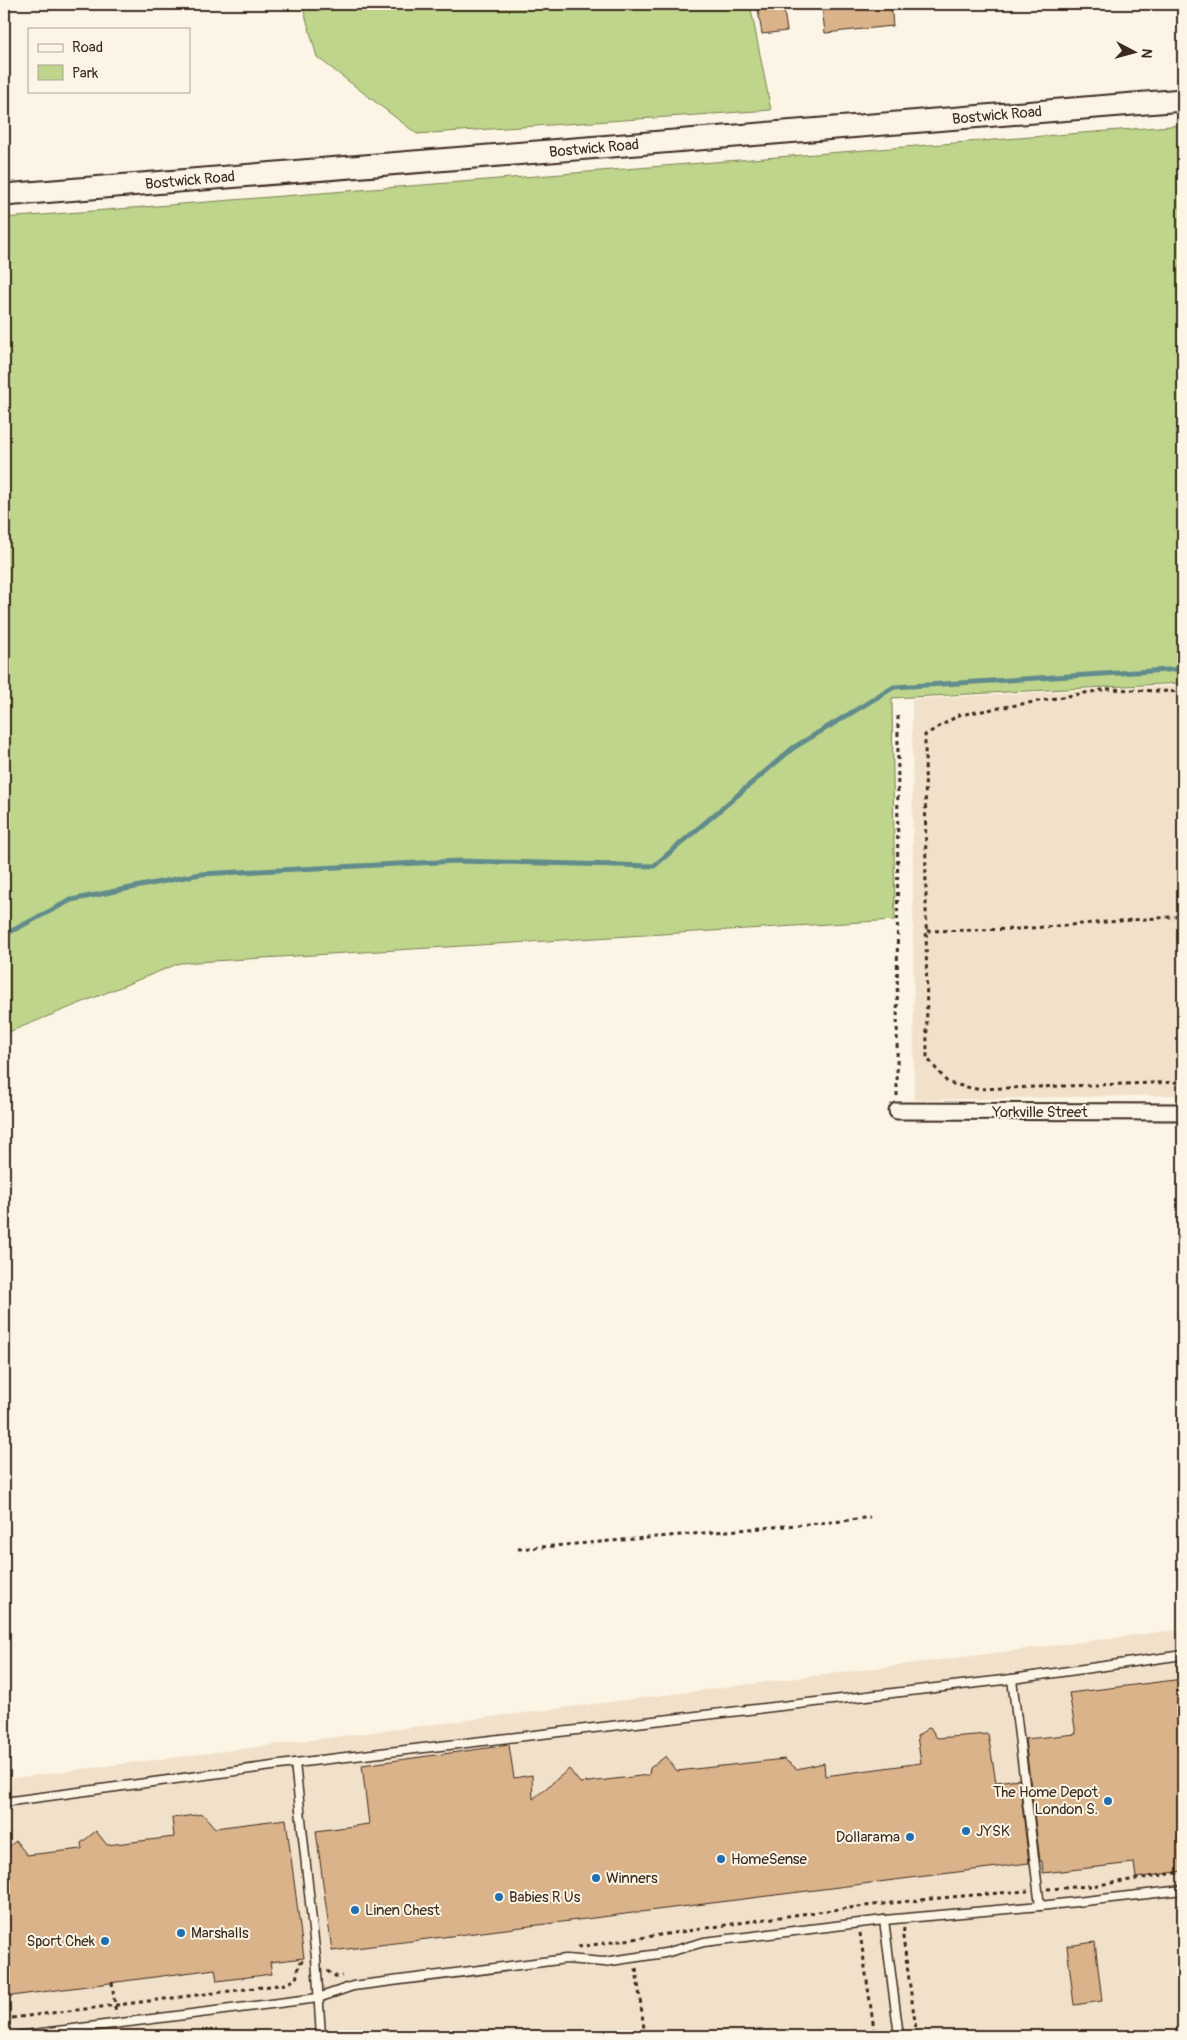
<svg xmlns="http://www.w3.org/2000/svg" width="1187" height="2040" font-family="Pangolin,sans-serif">
<style>
.built{fill:#f2e1ca}
.green{fill:#bed58b;stroke:#7c8054}
.lines{fill:none;stroke-linecap:round;stroke-linejoin:round}
.stream{stroke:#628c8c;stroke-width:5}
.building{fill:#dbb38b;stroke:#3b2a1e}
.lane-casing{stroke:#3b2a1e;stroke-width:11}
.street-casing{stroke:#3b2a1e;stroke-width:19}
.secondary-casing{stroke:#3b2a1e;stroke-width:25}
.path{stroke:#3b2a1e;stroke-width:3;stroke-dasharray:4 4;stroke-linecap:butt}
.lane{stroke:#fcf5e5;stroke-width:8}
.street{stroke:#fcf5e5;stroke-width:15}
.secondary{stroke:#fcf5e5;stroke-width:21}
.poi-dot{fill:#1f6fb2;stroke:#fcf5e5;stroke-width:2}
.labels{text-anchor:middle;stroke-width:4;stroke-linejoin:round;paint-order:stroke}
.street-label{font-size:15px;fill:#3b2a1e;stroke:#fcf5e5}
.poi-label{font-size:15px;fill:#3b2a1e;stroke:#fcf5e5;text-anchor:start}
</style>
<rect width="100%" height="100%" fill="#fcf5e5"/>
<filter id="ink" filterUnits="userSpaceOnUse"><feTurbulence type="fractalNoise" baseFrequency=".02" numOctaves="2"/><feDisplacementMap in="SourceGraphic" scale="10" xChannelSelector="R" yChannelSelector="G"/><feConvolveMatrix kernelMatrix="1 2 1 2 8 2 1 2 1" color-interpolation-filters="sRGB"/></filter>
<g filter="url(#ink)">
<g class="built">
<polygon points="1183,685 1183,1095 914,1100 912,699"/>
<polygon points="1183,1629 1183,2036 4,2036 4,1779"/>
</g>
<g class="green">
<polygon points="302,4 750,4 771,110 417,134 317,57"/>
<polygon points="1183,125 1183,683 892,698 895,920 180,963 4,1034 4,218"/>
</g>
<g class="lines">
<polyline class="stream" points="4,935 71,900 200,874 458,861 654,866 793,748 894,687 1183,669"/>
</g>
<g class="building">
<polygon points="757,4 783,4 787,31 762,34"/>
<polygon points="826,4 891,4 893,26 825,33 822,7 826,6"/>
<polygon points="1183,1679 1183,1871 1136,1878 1134,1863 1043,1873 1042,1861 1040,1861 1025,1739 1076,1734 1069,1693"/>
<polygon points="930,1727 937,1738 988,1734 996,1782 1019,1779 1029,1863 332,1951 316,1831 369,1824 362,1765 509,1745 514,1778 532,1775 533,1799 569,1769 580,1783 649,1775 650,1768 666,1756 677,1771 784,1759 797,1769 824,1763 825,1776 921,1763 917,1736"/>
<polygon points="203,1814 215,1828 286,1819 304,1958 270,1962 272,1974 217,1981 215,1969 4,1997 4,1850 16,1841 27,1855 82,1849 81,1843 96,1831 107,1845 174,1837 172,1818"/>
<polygon points="1095,1942 1102,2001 1074,2005 1067,1946"/>
</g>
<g class="lines">
<defs>
<g id="lane">
<polyline points="1183,1655 1012,1679 1040,1906 1183,1890"/>
<polyline points="295,1763 316,1958 321,2036"/>
<polyline points="4,1802 295,1763 1012,1679"/>
<polyline points="18,2036 318,1998 353,1986 566,1959 604,1962 665,1953 704,1942 884,1920"/>
<polyline points="899,2036 884,1920 1040,1906"/>
</g>
<polyline id="street" points="897,1111 1183,1112"/>
<polyline id="secondary" points="4,195 1183,100"/>
</defs>
<use href="#lane" class="lane-casing"/>
<use href="#street" class="street-casing"/>
<use href="#secondary" class="secondary-casing"/>
<g class="path">
<polyline points="1183,692 1108,689 959,715 925,735 927,1058 948,1083 976,1089 1183,1082"/>
<polyline points="927,931 1019,929 1183,916"/>
<polyline points="897,1096 898,715"/>
<polyline points="518,1549 843,1521 870,1517"/>
<polyline points="1047,1889 1091,1886 1183,1872"/>
<path d="M707 1928C814 1911 921 1898 1028 1891"/>
<polyline points="904,1928 903,1937 917,2036"/>
<polyline points="860,1933 875,2036"/>
<polyline points="578,1947 701,1929"/>
<polyline points="636,1968 645,2036"/>
<polyline points="327,1971 337,1977 342,1976"/>
<polyline points="112,1982 116,2014"/>
<polyline points="4,2019 286,1984 296,1979 300,1962 307,1961"/>
</g>
<use href="#lane" class="lane"/>
<use href="#street" class="street"/>
<use href="#secondary" class="secondary"/>
</g>
</g>
<g class="poi-dot">
<circle cx="1108" cy="1801" r="5"/>
<circle cx="966" cy="1831" r="5"/>
<circle cx="910" cy="1837" r="5"/>
<circle cx="721" cy="1859" r="5"/>
<circle cx="596" cy="1878" r="5"/>
<circle cx="499" cy="1897" r="5"/>
<circle cx="355" cy="1910" r="5"/>
<circle cx="181" cy="1933" r="5"/>
<circle cx="105" cy="1941" r="5"/>
</g>
<g class="labels">
<g class="street-label">
<text transform="translate(997 115) rotate(-5)" y="5">Bostwick Road</text>
<text transform="translate(594 148) rotate(-5)" y="5">Bostwick Road</text>
<text transform="translate(190 180) rotate(-5)" y="5">Bostwick Road</text>
<text x="1040" y="1117">Yorkville Street</text>
</g>
<g class="poi-label">
<text x="1098" y="1797" text-anchor="end">The Home Depot<tspan x="1098" dy="17">London S.</tspan></text>
<text x="976" y="1836">JYSK</text>
<text x="900" y="1842" text-anchor="end">Dollarama</text>
<text x="731" y="1864">HomeSense</text>
<text x="606" y="1883">Winners</text>
<text x="509" y="1902">Babies R Us</text>
<text x="365" y="1915">Linen Chest</text>
<text x="191" y="1938">Marshalls</text>
<text x="95" y="1946" text-anchor="end">Sport Chek</text>
</g>
</g>
<rect width="1187" height="2040" fill="none" stroke="#fcf5e5" stroke-width="20"/>
<rect x="10" y="10" width="1167" height="2020" fill="none" stroke="#3b2a1e" stroke-width="2" filter="url(#ink)"/>
<rect x="28" y="28" width="162" height="65" fill="#fcf5e5" stroke="#afa495"/>
<rect x="38" y="44" width="25" height="8" fill="#fcf5e5" stroke="#afa495"/>
<text x="72" y="52" font-size="15" fill="#3b2a1e">Road</text>
<rect x="38" y="65" width="25" height="15" fill="#bed58b" stroke="#afa495"/>
<text x="72" y="78" font-size="15" fill="#3b2a1e">Park</text>
<g transform="translate(1134 52) rotate(96)" stroke="#fcf5e5" stroke-width="4" paint-order="stroke">
<path d="M0-4L9 19L0 12L-9 19Z" fill="#3b2a1e"/>
<text y="-8" font-size="14" font-weight="bold" text-anchor="middle" fill="#3b2a1e">N</text>
</g>
</svg>
